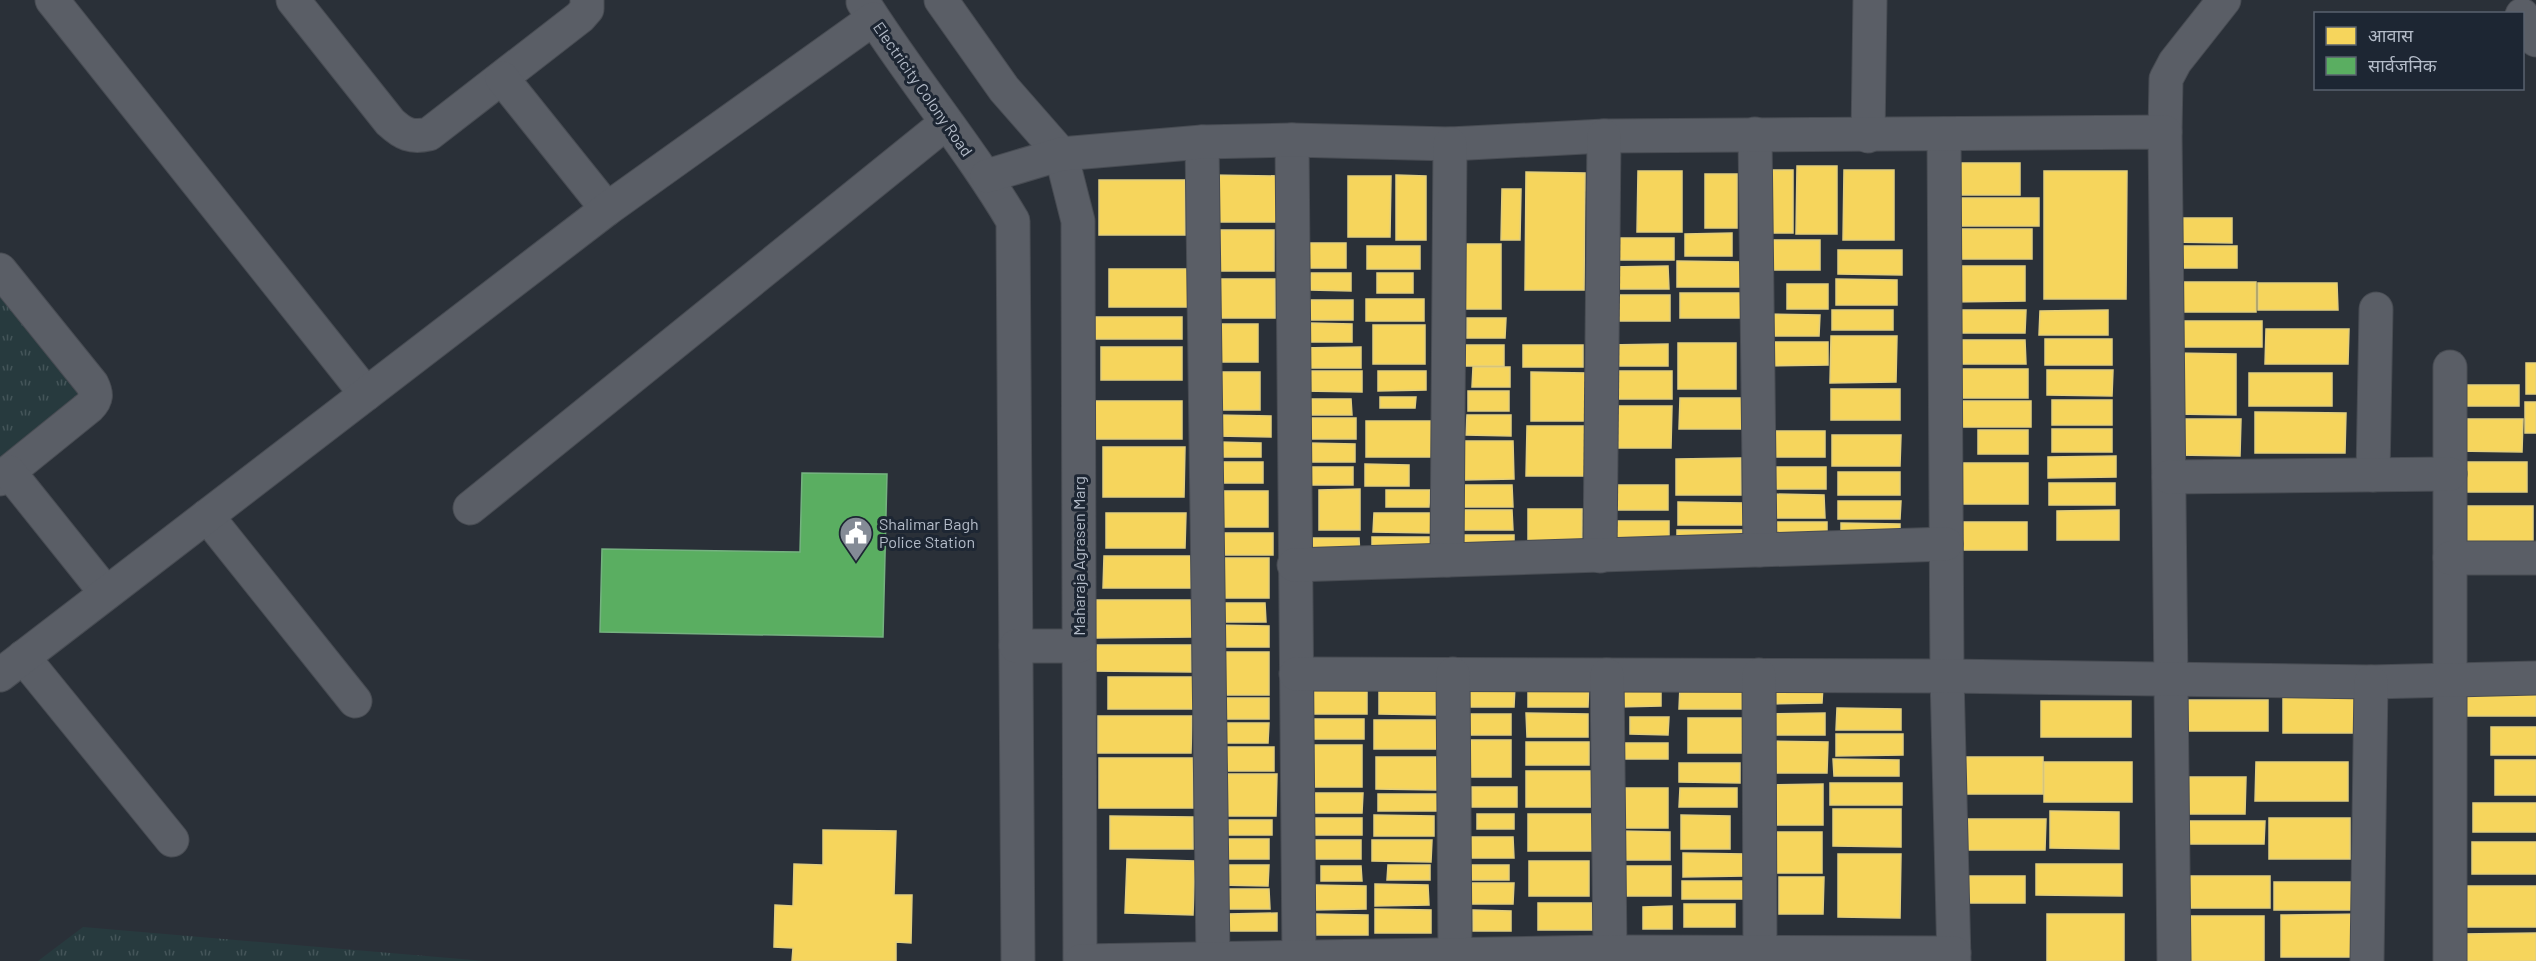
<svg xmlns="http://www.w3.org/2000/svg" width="2536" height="961" font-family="Barlow,'Noto Sans Devanagari',sans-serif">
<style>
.park{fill:url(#park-tufts)}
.homes{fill:#f6d55c;stroke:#e2ce7d;stroke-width:1.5}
.public{fill:#5aae61;stroke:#75b280;stroke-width:1.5}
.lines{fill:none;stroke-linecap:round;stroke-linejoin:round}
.minor-casing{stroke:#484c53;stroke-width:35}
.minor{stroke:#5a5e66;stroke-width:33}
.labels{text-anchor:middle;stroke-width:6;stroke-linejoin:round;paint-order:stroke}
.street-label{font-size:16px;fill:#b4bcc9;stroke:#1d2633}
.poi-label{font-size:16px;fill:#b4bcc9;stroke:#1d2633;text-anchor:start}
</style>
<defs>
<pattern id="park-tufts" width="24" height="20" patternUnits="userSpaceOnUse" patternTransform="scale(1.5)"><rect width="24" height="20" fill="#273a3e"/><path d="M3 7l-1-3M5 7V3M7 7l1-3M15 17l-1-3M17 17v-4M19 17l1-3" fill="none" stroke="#445559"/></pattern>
</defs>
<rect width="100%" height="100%" fill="#2a3038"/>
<g class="park">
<polygon points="0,291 84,397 0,464"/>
<polygon points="83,927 485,961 38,961"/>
</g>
<g class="homes">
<rect x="1953" y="163" width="67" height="32"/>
<polygon points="1797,166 1837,166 1837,234 1796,234"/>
<rect x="1757" y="170" width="36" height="63"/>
<polygon points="1844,170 1894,170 1894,240 1843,240"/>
<polygon points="1638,171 1682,171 1682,232 1637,232"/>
<polygon points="2044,171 2127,171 2126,299 2044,299"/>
<polygon points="1526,172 1585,173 1584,290 1525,290"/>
<rect x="1705" y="174" width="32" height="54"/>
<polygon points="1211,175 1279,176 1279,222 1211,222"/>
<polygon points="1396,175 1426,176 1426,240 1396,240"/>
<polygon points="1348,176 1391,176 1390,237 1348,237"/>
<rect x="1099" y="180" width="86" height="55"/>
<polygon points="1502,189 1521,189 1520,240 1501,240"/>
<polygon points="1949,198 2039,198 2039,226 1950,226"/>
<polygon points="2171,218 2232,218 2232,243 2170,242"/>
<rect x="1949" y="229" width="83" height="30"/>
<rect x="1208" y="230" width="66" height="41"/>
<polygon points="1732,233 1732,256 1685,256 1685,234"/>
<rect x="1611" y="238" width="63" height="22"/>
<polygon points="1759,240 1820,240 1820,270 1758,270"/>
<rect x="1298" y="243" width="48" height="25"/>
<rect x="1451" y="244" width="50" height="65"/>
<rect x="1367" y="246" width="53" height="23"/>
<rect x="2172" y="246" width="65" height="22"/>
<polygon points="1838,250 1902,250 1902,275 1838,274"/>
<polygon points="1677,261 1742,262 1742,287 1677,287"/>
<polygon points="1668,266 1669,289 1609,289 1609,267"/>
<polygon points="1950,266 2025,266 2025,301 1950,302"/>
<rect x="1109" y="269" width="84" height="38"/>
<polygon points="1311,273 1351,273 1351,291 1310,290"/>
<rect x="1377" y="273" width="36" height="20"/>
<rect x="1212" y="279" width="63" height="39"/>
<polygon points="1836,279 1897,280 1897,305 1836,305"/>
<rect x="2170" y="282" width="86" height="30"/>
<polygon points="2258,283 2337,283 2338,310 2258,310"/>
<rect x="1787" y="284" width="41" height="25"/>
<rect x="1680" y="293" width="61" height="25"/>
<rect x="1610" y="295" width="60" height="26"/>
<rect x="1366" y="299" width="58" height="22"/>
<rect x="1305" y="300" width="48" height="20"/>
<rect x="1832" y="310" width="61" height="20"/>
<polygon points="1957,310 2026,310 2025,333 1956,333"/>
<polygon points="2108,310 2108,335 2039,335 2040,311"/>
<polygon points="1760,314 1820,315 1819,336 1760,336"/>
<rect x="1094" y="317" width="88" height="22"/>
<polygon points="1467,318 1506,318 1505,338 1467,338"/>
<rect x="2170" y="321" width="92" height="26"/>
<polygon points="1310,323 1352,324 1352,342 1310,342"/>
<rect x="1216" y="324" width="42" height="38"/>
<rect x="1373" y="325" width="52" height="39"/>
<polygon points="2266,329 2349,329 2348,364 2265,364"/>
<polygon points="1831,336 1897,336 1896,382 1830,383"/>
<rect x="2045" y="339" width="67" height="26"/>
<polygon points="1951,340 2025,340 2026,364 1951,364"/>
<polygon points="1762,342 1828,342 1828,365 1762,366"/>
<rect x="1678" y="343" width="58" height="46"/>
<polygon points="1668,344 1668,366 1606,366 1606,345"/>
<rect x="1450" y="345" width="54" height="21"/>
<rect x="1523" y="345" width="60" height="22"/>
<rect x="1101" y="347" width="81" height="33"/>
<polygon points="1361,347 1361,368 1299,368 1299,348"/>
<polygon points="2174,353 2236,354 2236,415 2174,414"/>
<rect x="2526" y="363" width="10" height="31"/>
<polygon points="1473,367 1510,367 1510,387 1472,387"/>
<rect x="1957" y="369" width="71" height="29"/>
<polygon points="2047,370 2113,370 2112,396 2047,395"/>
<polygon points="1303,371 1362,371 1362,392 1303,391"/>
<polygon points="1378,371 1426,371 1426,390 1378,391"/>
<rect x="1610" y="371" width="62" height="28"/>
<polygon points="1213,372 1260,372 1260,410 1212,410"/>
<polygon points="1531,372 1586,373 1585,421 1531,421"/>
<rect x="2249" y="373" width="83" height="33"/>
<rect x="2454" y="385" width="65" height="21"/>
<rect x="1831" y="389" width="69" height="31"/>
<rect x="1468" y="391" width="41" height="20"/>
<polygon points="1380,397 1416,397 1415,408 1380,408"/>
<polygon points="1680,398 1746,398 1747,429 1679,429"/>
<polygon points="1305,399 1351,399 1352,415 1305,415"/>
<rect x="2052" y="400" width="60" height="25"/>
<rect x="1092" y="401" width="90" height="38"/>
<rect x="1952" y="401" width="79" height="26"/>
<rect x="2525" y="402" width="11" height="31"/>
<polygon points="1617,406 1672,406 1671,448 1617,448"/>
<polygon points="2255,412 2346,413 2345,453 2255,453"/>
<polygon points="1216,415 1271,416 1271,437 1216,436"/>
<polygon points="1467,415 1511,415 1511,436 1466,435"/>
<rect x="1297" y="418" width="59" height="21"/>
<polygon points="2177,419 2241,419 2240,456 2176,455"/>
<polygon points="2455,419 2523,419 2522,452 2455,451"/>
<polygon points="1366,421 1437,421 1436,457 1366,457"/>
<polygon points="1527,426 1589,426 1588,476 1526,476"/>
<rect x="2052" y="429" width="60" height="23"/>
<rect x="1978" y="430" width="50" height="24"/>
<polygon points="1764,431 1825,431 1825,457 1763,457"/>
<polygon points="1832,435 1901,435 1900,466 1832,466"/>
<polygon points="1464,441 1513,441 1514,479 1464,480"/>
<polygon points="1219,442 1261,443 1261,457 1219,457"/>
<polygon points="1309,443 1355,444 1355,462 1309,462"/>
<polygon points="1103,447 1185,447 1184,497 1103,497"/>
<polygon points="2116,456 2116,477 2048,478 2048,457"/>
<polygon points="1741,458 1741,495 1676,495 1676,459"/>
<polygon points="1220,462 1263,462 1263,483 1219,483"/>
<polygon points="2455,462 2527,462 2527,492 2456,492"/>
<polygon points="1954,463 2028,463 2028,504 1953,504"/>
<polygon points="1365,464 1409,465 1409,486 1365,486"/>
<rect x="1307" y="467" width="46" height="18"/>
<rect x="1775" y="467" width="51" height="22"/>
<rect x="1838" y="472" width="62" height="23"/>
<rect x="2049" y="483" width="66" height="22"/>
<polygon points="1463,485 1512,485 1513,507 1463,507"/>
<rect x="1603" y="485" width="65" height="25"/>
<polygon points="1360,489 1360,530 1319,530 1319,490"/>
<polygon points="1386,490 1430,490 1429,507 1386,507"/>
<polygon points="1214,491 1268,491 1268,527 1213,527"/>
<polygon points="1772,494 1824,495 1825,518 1772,518"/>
<polygon points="1838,501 1901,501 1900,519 1838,519"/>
<polygon points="1678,502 1745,503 1744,525 1678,525"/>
<rect x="2455" y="506" width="78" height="46"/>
<polygon points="1528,509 1582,509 1582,551 1528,552"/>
<polygon points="1454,510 1512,510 1513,530 1454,530"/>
<polygon points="2119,510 2119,540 2057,540 2057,511"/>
<polygon points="1106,513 1186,513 1185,548 1106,548"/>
<polygon points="1374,513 1431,513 1431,533 1373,532"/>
<rect x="1606" y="521" width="63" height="28"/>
<rect x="1769" y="522" width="58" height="24"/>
<rect x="1954" y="522" width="73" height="28"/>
<polygon points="1841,523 1900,524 1900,544 1841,544"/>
<polygon points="1677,530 1742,530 1743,549 1677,549"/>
<rect x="1216" y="533" width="57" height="22"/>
<rect x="1458" y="535" width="56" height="21"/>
<rect x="1372" y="537" width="60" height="22"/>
<polygon points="1312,538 1359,538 1360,556 1312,556"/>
<polygon points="1104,556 1191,556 1191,588 1103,588"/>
<rect x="1221" y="558" width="48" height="40"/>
<polygon points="1094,600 1193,600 1192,637 1094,638"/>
<polygon points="1221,603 1265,603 1266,622 1221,622"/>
<polygon points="1215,625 1269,626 1269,647 1215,647"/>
<polygon points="1093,645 1191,645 1191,672 1092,671"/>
<rect x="1215" y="652" width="54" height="43"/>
<rect x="1108" y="677" width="85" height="32"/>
<polygon points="1528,680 1589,680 1588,707 1528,707"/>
<polygon points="1379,684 1439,684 1439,715 1379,714"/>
<polygon points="1305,685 1367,686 1367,714 1305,714"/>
<polygon points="1771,685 1823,685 1822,703 1771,704"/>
<polygon points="1459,686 1515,686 1514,707 1459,707"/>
<polygon points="1680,686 1743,686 1743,709 1679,709"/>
<rect x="2457" y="687" width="79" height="29"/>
<polygon points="1618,690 1661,690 1661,706 1618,707"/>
<rect x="2283" y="697" width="71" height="36"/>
<rect x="1217" y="698" width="52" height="21"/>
<rect x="2179" y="700" width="89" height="31"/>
<rect x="2041" y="701" width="90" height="36"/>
<polygon points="1837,708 1901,709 1901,730 1836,730"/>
<polygon points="1526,713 1588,714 1588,737 1527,737"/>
<polygon points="1825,713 1825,735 1769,735 1769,714"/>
<rect x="1462" y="714" width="49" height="21"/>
<polygon points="1098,716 1192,716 1191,753 1098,753"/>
<polygon points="1630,717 1669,717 1668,735 1630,734"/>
<polygon points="1688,718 1743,718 1742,753 1688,753"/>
<rect x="1312" y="719" width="52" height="20"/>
<rect x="1374" y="720" width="63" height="29"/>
<polygon points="1218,723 1269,723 1268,743 1218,743"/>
<rect x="2491" y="727" width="45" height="28"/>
<polygon points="1836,734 1903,734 1903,755 1836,756"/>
<polygon points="1459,740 1511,740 1511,777 1458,777"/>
<polygon points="1769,741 1828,742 1827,773 1769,773"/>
<rect x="1526" y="742" width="63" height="23"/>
<polygon points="1614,743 1668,743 1668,759 1613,759"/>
<rect x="1314" y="745" width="48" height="42"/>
<rect x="1217" y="747" width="57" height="24"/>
<polygon points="1376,757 1437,757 1437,790 1376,789"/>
<polygon points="1954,757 2043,757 2043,794 1953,794"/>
<rect x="1099" y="758" width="94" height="50"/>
<polygon points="1833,759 1899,760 1899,776 1834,776"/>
<rect x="2495" y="760" width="41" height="35"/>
<rect x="2044" y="762" width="88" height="40"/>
<polygon points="2256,762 2348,762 2348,801 2255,801"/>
<polygon points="1679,763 1740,763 1740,783 1679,782"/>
<polygon points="1526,771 1592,771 1591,807 1526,807"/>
<polygon points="1216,774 1277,774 1276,816 1215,816"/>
<polygon points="2176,777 2246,777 2245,814 2175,814"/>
<rect x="1830" y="783" width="72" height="22"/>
<polygon points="1823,784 1823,825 1763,825 1764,785"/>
<rect x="1472" y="787" width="45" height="20"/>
<rect x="1616" y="788" width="52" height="40"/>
<polygon points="1680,788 1737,788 1737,807 1679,807"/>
<polygon points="1306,793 1363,793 1362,813 1305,813"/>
<rect x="1378" y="794" width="59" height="17"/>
<rect x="2473" y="803" width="63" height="29"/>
<polygon points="1833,809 1901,809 1901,847 1833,846"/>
<polygon points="2050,811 2119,812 2119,849 2050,848"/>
<rect x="1477" y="814" width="37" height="15"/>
<rect x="1528" y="814" width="64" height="37"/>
<polygon points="1374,815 1434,816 1434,836 1374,836"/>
<polygon points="1681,815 1730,816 1730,849 1681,849"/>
<polygon points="1110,816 1193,817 1193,849 1110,849"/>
<rect x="1303" y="818" width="59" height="17"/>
<rect x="2269" y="818" width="81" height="41"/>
<polygon points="1957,819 2046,819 2045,850 1957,850"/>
<rect x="1218" y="820" width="54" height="15"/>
<polygon points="2187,821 2265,821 2264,844 2187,844"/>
<polygon points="823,830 896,831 894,895 912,895 911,943 896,942 896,961 792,961 793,948 774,947 775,905 793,906 794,864 823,865"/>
<polygon points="1620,831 1670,832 1670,860 1621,860"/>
<rect x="1766" y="832" width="56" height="41"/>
<polygon points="1462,837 1513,837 1514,858 1462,858"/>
<polygon points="1228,839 1269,839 1269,859 1227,859"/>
<polygon points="1303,840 1361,840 1361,859 1302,859"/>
<polygon points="1372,840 1432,840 1431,862 1372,861"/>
<rect x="2472" y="842" width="64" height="32"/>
<polygon points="1683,853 1745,854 1745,876 1683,877"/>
<polygon points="1838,854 1901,854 1900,918 1838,917"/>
<polygon points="1127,859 1195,861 1193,915 1125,913"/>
<rect x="1529" y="861" width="60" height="35"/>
<polygon points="2036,864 2122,864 2122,896 2036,895"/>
<polygon points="1218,865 1269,865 1268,886 1218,885"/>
<polygon points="1388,865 1430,865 1430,880 1387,880"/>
<rect x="1463" y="865" width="46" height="15"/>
<polygon points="1321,866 1361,866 1362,881 1321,881"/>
<rect x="1614" y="866" width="57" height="30"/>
<polygon points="1962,876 2025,876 2025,903 1961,903"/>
<rect x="2187" y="876" width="83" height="32"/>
<polygon points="1779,877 1824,877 1823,914 1779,914"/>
<polygon points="1682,881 1746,881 1745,899 1682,899"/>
<rect x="2274" y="882" width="91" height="28"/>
<polygon points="1460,883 1514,883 1513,904 1460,904"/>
<polygon points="1375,884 1428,885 1429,905 1375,906"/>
<polygon points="1314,885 1366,886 1366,909 1313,910"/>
<rect x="2466" y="886" width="70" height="41"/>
<polygon points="1224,889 1269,889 1270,909 1223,909"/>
<rect x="1538" y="903" width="54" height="27"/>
<rect x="1684" y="904" width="51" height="23"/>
<polygon points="1672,906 1672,929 1643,929 1643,907"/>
<polygon points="1375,909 1431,910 1431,933 1375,933"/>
<polygon points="1473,910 1511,911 1511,931 1473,931"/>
<polygon points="1277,913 1277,931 1228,931 1228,914"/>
<polygon points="1314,914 1368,915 1368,935 1314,935"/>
<rect x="2047" y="914" width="77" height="47"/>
<polygon points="2364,914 2364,957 2281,957 2281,915"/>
<polygon points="2180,916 2264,916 2264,961 2179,961"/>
<polygon points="2536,933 2536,961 2463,961 2463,934"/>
</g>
<polygon class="public" points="802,473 887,474 883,637 600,632 602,549 800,552"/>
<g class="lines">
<defs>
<g id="minor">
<polyline points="52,0 366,394"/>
<path d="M293 0 390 122C403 134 411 138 429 134L580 17 587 9V0"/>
<polyline points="941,0 1004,89 1061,154 1078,221 1080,961"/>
<path d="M863 2C910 77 968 145 1013 221L1018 961"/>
<polyline points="2522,15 2536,40"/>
<polyline points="502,78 607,209"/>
<polyline points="2165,132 2166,79 2175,62 2224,0"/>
<polyline points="1755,134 1760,550"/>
<polyline points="1944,134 1947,676 1954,961"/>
<polyline points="1868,136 1870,0"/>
<polyline points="1292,140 1299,956"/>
<polyline points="1202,142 1213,959"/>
<polyline points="987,176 1061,154 1202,142 1292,140 1450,144 1604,136 2165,132 2174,961"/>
<path d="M0 270 92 384C97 394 97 399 89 407L0 479"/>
<polyline points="2450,367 2450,961"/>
<polyline points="9,472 106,593"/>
<polyline points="2373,475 2376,309"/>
<polyline points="2169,477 2450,474"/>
<polyline points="470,508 946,123"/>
<polyline points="207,516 355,701"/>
<polyline points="1600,556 1604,136"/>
<polyline points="2450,558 2536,558"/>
<polyline points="1447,560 1450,144"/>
<polyline points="1294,565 1946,544"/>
<polyline points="1016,646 1079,646"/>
<polyline points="23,657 172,840"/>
<polyline points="1296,674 1947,676 2371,682 2536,678"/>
<polyline points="1453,674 1455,954"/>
<polyline points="0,675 607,209 873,19"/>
<polyline points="1607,675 1610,952"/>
<polyline points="1759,675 1760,952"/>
<polyline points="1081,961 1610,952 1954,953"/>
<polyline points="2367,961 2371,682"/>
</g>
</defs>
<use href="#minor" class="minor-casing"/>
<use href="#minor" class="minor"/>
</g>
<defs>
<symbol id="civic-pin" viewBox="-11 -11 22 30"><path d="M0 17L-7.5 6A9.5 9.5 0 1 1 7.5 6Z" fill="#848b96" stroke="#1d2633"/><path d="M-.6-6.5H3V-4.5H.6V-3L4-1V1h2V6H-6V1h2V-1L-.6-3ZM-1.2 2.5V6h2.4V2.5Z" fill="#fff"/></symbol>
</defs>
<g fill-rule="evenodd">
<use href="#civic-pin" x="837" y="514" width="38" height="52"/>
</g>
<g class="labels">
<g class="street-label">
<text transform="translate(923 89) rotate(55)" y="6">Electricity Colony Road</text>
<text transform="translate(1079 556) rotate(-90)" y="6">Maharaja Agrasen Marg</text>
</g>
<g class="poi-label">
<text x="879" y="530">Shalimar Bagh<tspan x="879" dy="18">Police Station</tspan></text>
</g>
</g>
<rect x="2314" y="12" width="210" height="78" fill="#1d2633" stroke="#59626f" stroke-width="1.5"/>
<rect x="2326" y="27" width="30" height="18" fill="#f6d55c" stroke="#59626f" stroke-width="1.5"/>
<text x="2368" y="42" font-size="18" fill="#b4bcc9">आवास</text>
<rect x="2326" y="57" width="30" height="18" fill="#5aae61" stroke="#59626f" stroke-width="1.5"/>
<text x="2368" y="72" font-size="18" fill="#b4bcc9">सार्वजनिक</text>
</svg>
